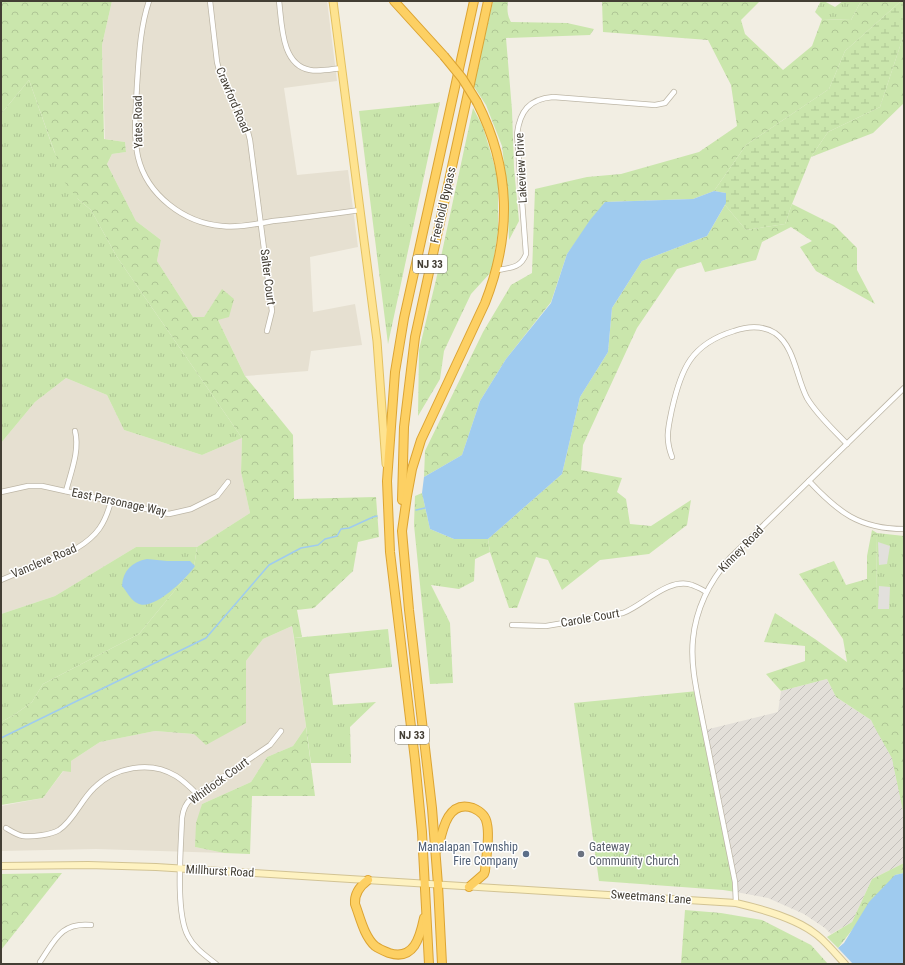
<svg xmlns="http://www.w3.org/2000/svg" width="905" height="965" font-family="'Roboto Condensed',sans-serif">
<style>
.residential{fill:#e6e0d1}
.industrial{fill:url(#industrial-furrows)}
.grass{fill:url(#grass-tufts)}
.forest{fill:url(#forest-crowns)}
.wetland{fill:url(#wetland-marsh)}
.parking{fill:#e2e0dc}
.water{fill:#9fcbef}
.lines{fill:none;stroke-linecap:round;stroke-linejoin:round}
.stream{stroke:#9fcbef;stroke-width:1.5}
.street-casing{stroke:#bdb6a6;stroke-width:6}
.secondary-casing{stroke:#d2c393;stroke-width:8}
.primary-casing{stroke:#e3c160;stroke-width:9}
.highway-casing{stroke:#dca433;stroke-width:10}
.street{stroke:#fff;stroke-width:4.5}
.secondary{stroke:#fef2c1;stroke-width:6}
.primary{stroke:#fee390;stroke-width:7}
.highway{stroke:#fdd063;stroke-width:8}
.highway-bridge-casing{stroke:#dca433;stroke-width:10;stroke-linecap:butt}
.highway-bridge{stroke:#fdd063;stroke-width:8}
.service-dot{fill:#5c6f8a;stroke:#fff;stroke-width:1.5}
.worship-dot{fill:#6b7280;stroke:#fff;stroke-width:1.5}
.labels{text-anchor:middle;stroke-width:3;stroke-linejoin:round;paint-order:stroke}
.shield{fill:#fff;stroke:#7b7871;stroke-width:1}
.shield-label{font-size:11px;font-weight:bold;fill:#433e34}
.street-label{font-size:12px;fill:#433e34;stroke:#fff}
.service-label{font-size:12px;fill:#4e5e75;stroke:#fff;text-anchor:end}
.worship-label{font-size:12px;fill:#5b616d;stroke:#fff;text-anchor:start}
</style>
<defs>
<pattern id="industrial-furrows" width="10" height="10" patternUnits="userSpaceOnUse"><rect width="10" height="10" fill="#e3dfd9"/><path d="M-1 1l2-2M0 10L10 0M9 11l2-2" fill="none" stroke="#c4c0bb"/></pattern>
<pattern id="grass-tufts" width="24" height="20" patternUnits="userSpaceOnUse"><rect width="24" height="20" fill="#cae6ac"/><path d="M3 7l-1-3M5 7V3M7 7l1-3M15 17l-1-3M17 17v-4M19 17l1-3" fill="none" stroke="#afc695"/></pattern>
<pattern id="forest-crowns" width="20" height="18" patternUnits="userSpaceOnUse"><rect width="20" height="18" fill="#cae6ac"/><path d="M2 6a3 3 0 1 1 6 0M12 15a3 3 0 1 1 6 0" fill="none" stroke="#afc695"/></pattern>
<pattern id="wetland-marsh" width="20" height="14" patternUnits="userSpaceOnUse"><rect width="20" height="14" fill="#cae6ac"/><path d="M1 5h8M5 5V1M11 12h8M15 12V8" fill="none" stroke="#afc695"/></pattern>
</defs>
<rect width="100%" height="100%" fill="#f2eee3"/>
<g class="residential">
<polygon points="112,1 327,1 337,81 284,88 297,175 348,170 358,247 310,257 313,312 355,304 362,345 311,351 308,371 245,376 218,320 222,290 204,317 193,317 157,261 161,240 136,221 107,164 112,154 126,152 125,142 105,139 102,45"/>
<polygon points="66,378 107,395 124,430 202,455 242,438 241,472 250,513 197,547 136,547 55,596 1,614 1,443 35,402"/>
<polygon points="292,626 306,727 293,746 267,757 251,782 202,804 195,847 224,853 96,849 1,851 1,806 43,798 71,761 100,742 155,731 194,734 246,723 246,661 263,639"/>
</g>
<polygon class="industrial" points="827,679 836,697 871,720 892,758 904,815 904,863 872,879 852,922 831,934 825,928 804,914 768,898 736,892 705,730 778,712 781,691"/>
<g class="grass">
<polygon points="821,1 824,1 835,7 843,1 861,1 851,20 822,19 815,12"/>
<polygon points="29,80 54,151 78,199 91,210 117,257 242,438 202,455 124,430 107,395 66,378 35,402 1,443 1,114"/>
<polygon points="440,102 388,344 359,111 437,103"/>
<polygon points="422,493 430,529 454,539 488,539 490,552 475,559 474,581 459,589 431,585 450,623 453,683 430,684 414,525 415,496"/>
<polygon points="877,533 904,536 904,815 892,758 874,726"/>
<polygon points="136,547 197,547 194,567 139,634 43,684 32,702 14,715 1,722 1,614 55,596"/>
<polygon points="388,629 392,667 329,674 333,705 376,702 350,727 351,763 311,763 294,638"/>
<polygon points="698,691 736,892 723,890 599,881 574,703"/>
</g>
<g class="forest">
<polygon points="1,1 112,1 102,45 104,139 125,142 126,152 112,154 107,164 136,221 161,240 157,261 193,317 204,317 222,289 234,299 229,317 218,320 245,376 293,435 294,499 376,497 379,537 358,542 353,571 314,608 297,610 302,637 294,638 292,626 263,639 246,661 246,723 206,745 194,734 155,731 100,742 71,761 71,772 63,771 43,798 1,805 1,722 14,715 32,702 43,684 139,634 194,567 197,547 250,513 241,472 242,438 117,257 91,210 78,199 62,179 56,156 29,80 1,114"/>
<path d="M493 1H508C507 9 507 15 511 22L567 23 594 29 590 35 506 38 512 110 514 168 519 221 509 240 507 189 502 146 486 105 473 85Z"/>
<polygon points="602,1 760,1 741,20 745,34 783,70 812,46 822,19 851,20 861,1 901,1 845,51 829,89 746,145 714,191 693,199 605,202 567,254 551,302 506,359 480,401 462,455 424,477 425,451 483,332 511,285 532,273 535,189 587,177 621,174 699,152 737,126 731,85 708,40 603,32"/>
<polygon points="904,34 904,103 873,133 811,157 828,132 880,107"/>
<polygon points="473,108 483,127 498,177 498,231 492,271 471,294 444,351 440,379 418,416 419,350 436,280"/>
<polygon points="792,204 834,225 857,248 857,270 875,304 816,271 800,247 812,241 791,227 762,242 756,260 705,272 701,262 677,269 637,328 583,445 581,470 622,478 617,492 626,499 630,524 651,526 691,500 687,525 649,554 600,560 562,590 548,560 536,557 517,608 509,608 490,552 488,539 562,474 580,397 608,352 612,308 642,261 707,236 725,205 746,230 785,224"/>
<polygon points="872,530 877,533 876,612 904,612 904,815 892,758 874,726 871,720 836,697 827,679 781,691 766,674 805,661 805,646 764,642 775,613 815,639 847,662 843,639 799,574 834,561 846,585 867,579 867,556"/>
<polygon points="306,727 315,796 252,796 250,854 224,853 195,847 196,823 202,804 251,782 267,757 293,746"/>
<polygon points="904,863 904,873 895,875 838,948 827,937 852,922 872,879"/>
<polygon points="62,873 1,950 1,874"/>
<polygon points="685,910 721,913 762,920 811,945 828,964 681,964"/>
</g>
<polygon class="wetland" points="901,1 904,1 904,34 880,107 828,132 811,157 792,204 785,224 746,230 725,205 726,193 714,191 746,145 829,89 845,51"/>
<g class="parking">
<polygon points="878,542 890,546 887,564 879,565"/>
<polygon points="879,586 890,587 889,609 878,609"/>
</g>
<g class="water">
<polygon points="714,191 726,193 726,203 707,236 642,261 612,308 608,352 580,397 562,474 488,539 454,539 430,529 422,493 424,477 462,455 480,401 506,359 551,303 567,254 590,220 605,202 693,199"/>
<path d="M147 559 167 561H190L195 566C187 578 152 613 137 603 131 600 127 592 122 586 123 570 132 562 147 559Z"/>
<polygon points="904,873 904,964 853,964 838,948 844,943 869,902 895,875"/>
</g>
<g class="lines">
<g class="stream">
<polyline points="416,510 425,508"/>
<polyline points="1,738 206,638 269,565 301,548 318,545 325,539 337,536 341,529 349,528 373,517 377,516"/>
</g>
<defs>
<g id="street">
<path d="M149 1C140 28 139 56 137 85 136 108 133 134 138 157 147 195 184 223 222 226 238 228 256 224 273 221 302 218 331 214 360 210"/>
<polyline points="210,1 217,62 220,74 248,132 250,140 272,311 267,331"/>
<path d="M279 1C282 24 281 65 310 70 320 72 332 69 342 68"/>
<path d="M497 270C510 268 521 268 526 254L517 134C520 111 529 99 553 97L655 105 665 103 674 92"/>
<path d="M672 457C665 439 668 428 672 409 681 369 691 344 734 331 748 326 762 325 775 333 795 347 796 377 807 398 817 415 833 429 847 444"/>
<path d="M809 481C838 512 859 529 904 529"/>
<path d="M66 491C71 472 80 450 75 431"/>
<polyline points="1,492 28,486 42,486 169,514 191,509 217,496 228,482"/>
<path d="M1 580 77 548C97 536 105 524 111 501"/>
<path d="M512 625 546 626 623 613C644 605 668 577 692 585 697 587 702 589 706 592"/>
<path d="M6 828C11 831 17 835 23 836 32 837 51 835 59 830 74 820 81 800 94 788 115 767 150 760 176 776 184 781 190 787 197 794"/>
<path d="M736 903 735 882 730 857C721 812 712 768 703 723 698 696 690 667 693 639 696 608 710 581 730 558L904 388"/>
<path d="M40 962C55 940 61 922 91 925"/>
<path d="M216 964C206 956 194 948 188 936 175 912 181 847 182 818 183 810 185 804 191 799L270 745 281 731"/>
</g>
<path id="secondary" d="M1 866 88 865 156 867 736 903C762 909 796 918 817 935 827 943 836 954 845 964"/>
<polyline id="primary" points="333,1 377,341 386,464"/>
<g id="highway">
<polyline points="394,1 444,56"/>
<polyline points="402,500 404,427 415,337 488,1"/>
<path d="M438 849C442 832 447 799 473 808 480 811 486 816 487 824 490 837 486 857 485 871L484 874 469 887"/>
<path d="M368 880C360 886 354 893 355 904 360 917 364 936 375 946 379 949 384 951 389 953 414 961 420 937 424 918"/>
<polyline points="429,964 422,832 415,760 390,552 387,481 395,372 404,318 474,1"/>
<path d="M442 964 438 885 432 808 409 610 402 531 407 496 412 469 421 440 485 303C512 234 511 169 477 102"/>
</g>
</defs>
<use href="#street" class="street-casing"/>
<use href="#secondary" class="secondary-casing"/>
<use href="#primary" class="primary-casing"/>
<use href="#highway" class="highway-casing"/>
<use href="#street" class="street"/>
<use href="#secondary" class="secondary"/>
<use href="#primary" class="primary"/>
<use href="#highway" class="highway"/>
<defs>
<polyline id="highway-bridge" points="444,56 462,78 477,102"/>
</defs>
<use href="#highway-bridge" class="highway-bridge-casing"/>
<use href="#highway-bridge" class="highway-bridge"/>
</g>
<circle class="service-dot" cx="526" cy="854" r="4"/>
<circle class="worship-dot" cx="581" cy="854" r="4"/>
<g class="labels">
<g class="shield">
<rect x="413" y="255" width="34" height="18" rx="3"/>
<rect x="395" y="726" width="34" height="18" rx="3"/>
</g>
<g class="shield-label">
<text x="430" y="268">NJ 33</text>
<text x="412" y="739">NJ 33</text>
</g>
<g class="street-label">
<text transform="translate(233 100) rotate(67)" y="4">Crawford Road</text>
<text transform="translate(138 122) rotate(-91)" y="4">Yates Road</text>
<text transform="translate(521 168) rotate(-93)" y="4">Lakeview Drive</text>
<text transform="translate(443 205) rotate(-77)" y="4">Freehold Bypass</text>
<text transform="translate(268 277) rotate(83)" y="4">Salter Court</text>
<text transform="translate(119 502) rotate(12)" y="4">East Parsonage Way</text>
<text transform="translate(741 549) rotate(-46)" y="4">Kinney Road</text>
<text transform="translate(44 561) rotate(-23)" y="4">Vancleve Road</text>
<text transform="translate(590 618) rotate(-10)" y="4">Carole Court</text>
<text transform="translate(219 781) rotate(-36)" y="4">Whitlock Court</text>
<text transform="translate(220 871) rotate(3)" y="4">Millhurst Road</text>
<text transform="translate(651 897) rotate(4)" y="4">Sweetmans Lane</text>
</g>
<g class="service-label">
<text x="518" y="851">Manalapan Township<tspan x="518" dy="14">Fire Company</tspan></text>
</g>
<g class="worship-label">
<text x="589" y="851">Gateway<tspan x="589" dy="14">Community Church</tspan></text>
</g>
</g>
<rect width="905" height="965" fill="none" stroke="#433e34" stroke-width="4"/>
</svg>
